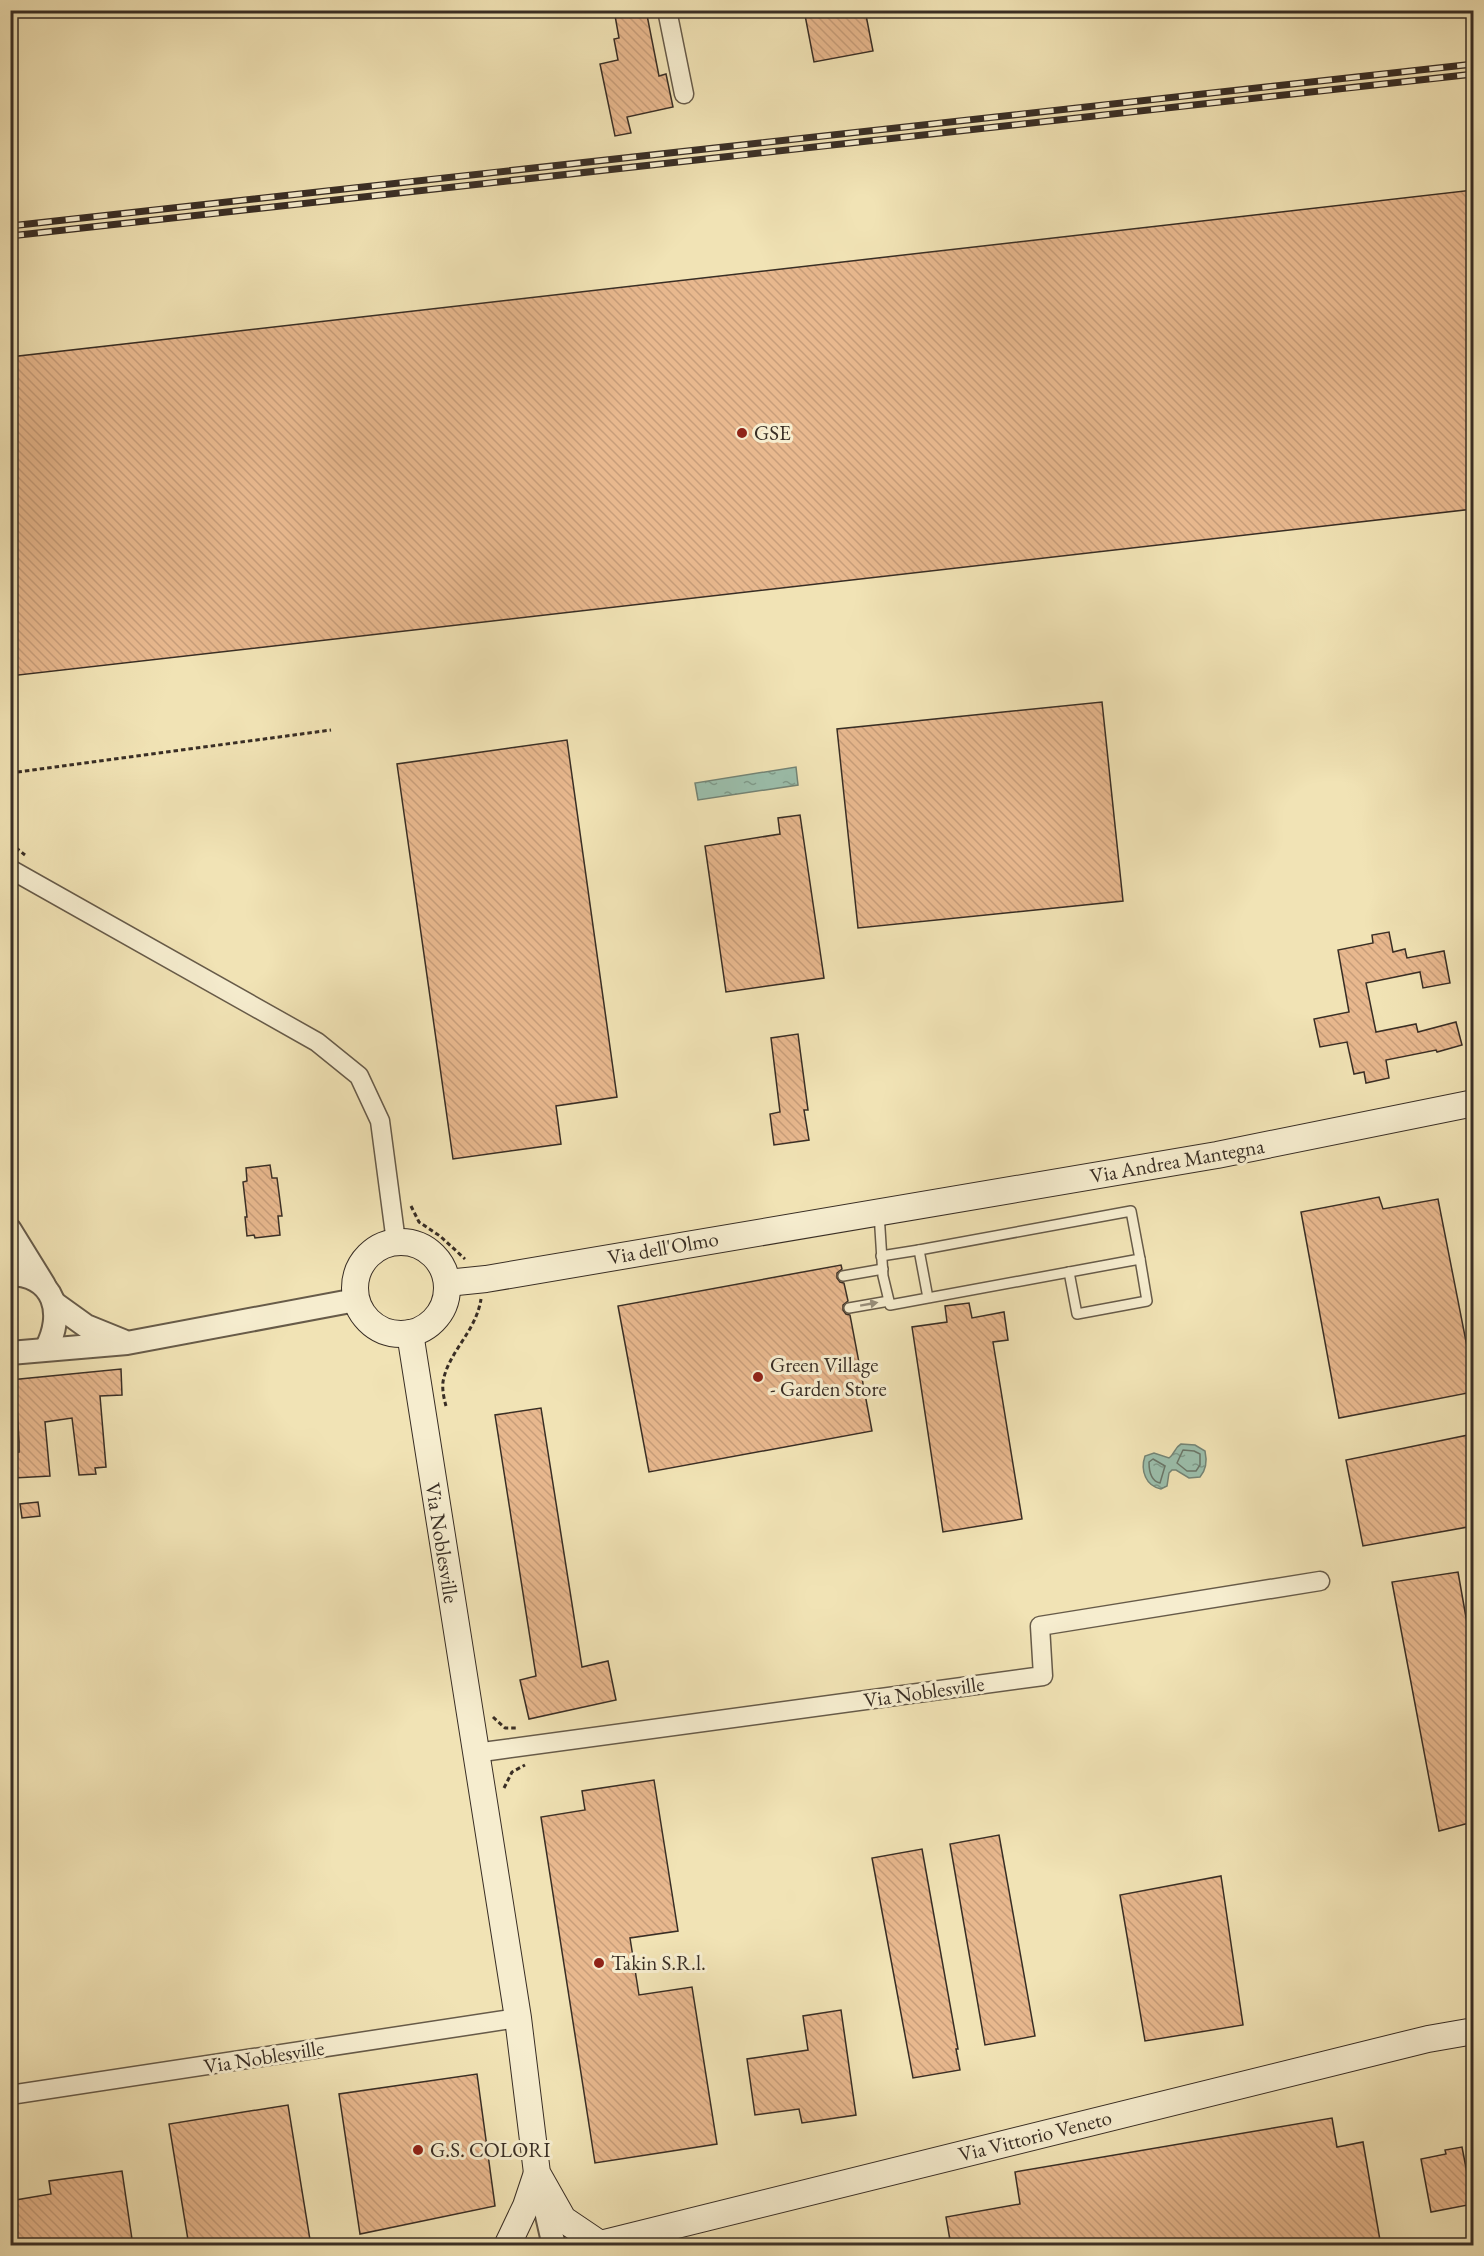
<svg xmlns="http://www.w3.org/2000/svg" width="1484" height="2256" font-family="'EB Garamond',serif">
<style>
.water{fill:url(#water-ripples);stroke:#748475;stroke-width:1.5}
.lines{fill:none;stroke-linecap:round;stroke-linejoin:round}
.shore{stroke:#6a7668;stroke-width:1.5}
.building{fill:url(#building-back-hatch);stroke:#392e25;stroke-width:1.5}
.service-casing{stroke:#675b49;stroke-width:12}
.minor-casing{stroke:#675b49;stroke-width:21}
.tertiary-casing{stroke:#675b49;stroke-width:26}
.secondary-casing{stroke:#392e25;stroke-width:28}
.path{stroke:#392e25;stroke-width:3;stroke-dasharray:4.5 3;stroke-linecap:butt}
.service{stroke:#f6edcf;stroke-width:9}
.minor{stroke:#f6edcf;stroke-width:18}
.tertiary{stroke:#f6edcf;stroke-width:22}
.secondary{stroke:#f6edcf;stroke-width:26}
.rail-casing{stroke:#392e25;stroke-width:7}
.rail{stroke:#f6edcf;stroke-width:4.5;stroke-dasharray:14;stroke-linecap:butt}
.oneway{fill:#988e7a}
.poi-dot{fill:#8f2418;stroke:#f6edcf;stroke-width:2}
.labels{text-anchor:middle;stroke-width:6;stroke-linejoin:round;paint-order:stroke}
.poi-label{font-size:21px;fill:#392e25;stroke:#f6edcf;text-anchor:start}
.street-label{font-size:21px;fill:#392e25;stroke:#f6edcf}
</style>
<defs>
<pattern id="water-ripples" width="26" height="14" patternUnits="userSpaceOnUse" patternTransform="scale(1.5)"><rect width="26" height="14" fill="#9bbeab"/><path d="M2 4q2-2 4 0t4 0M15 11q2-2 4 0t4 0" fill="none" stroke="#7f9b8b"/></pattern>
<pattern id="building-back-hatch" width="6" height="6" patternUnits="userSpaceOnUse" patternTransform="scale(1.5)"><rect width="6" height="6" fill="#e8b88e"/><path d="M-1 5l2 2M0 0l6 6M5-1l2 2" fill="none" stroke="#c89e7a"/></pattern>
</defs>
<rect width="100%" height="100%" fill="#f1e3b5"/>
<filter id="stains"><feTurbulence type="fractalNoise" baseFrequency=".00333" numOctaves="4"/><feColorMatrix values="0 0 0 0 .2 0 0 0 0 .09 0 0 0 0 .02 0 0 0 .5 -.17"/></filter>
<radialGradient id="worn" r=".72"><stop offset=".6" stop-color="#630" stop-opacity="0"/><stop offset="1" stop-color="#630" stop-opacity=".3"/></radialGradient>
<g class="water">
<polygon points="796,767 798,785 698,800 695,783"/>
<path d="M1181 1444 1195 1445 1205 1451C1207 1460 1207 1469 1200 1477L1189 1478 1176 1470H1172L1169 1473 1167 1486 1161 1489C1146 1486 1140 1471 1145 1456L1154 1453 1169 1458C1175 1454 1174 1448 1181 1444Z"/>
</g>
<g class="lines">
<g class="shore">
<polygon points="1183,1450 1194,1451 1200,1454 1200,1465 1196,1471 1187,1471 1177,1463"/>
<path d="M1153 1459 1165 1466 1160 1483C1151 1481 1149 1471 1149 1462Z"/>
</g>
</g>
<g class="building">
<polygon points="614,10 646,10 659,76 666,74 673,107 627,117 631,133 615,136 600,64 618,60 614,39 619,38"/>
<polygon points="804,10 865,10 873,51 814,62"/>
<polygon points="1473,190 1473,509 10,676 10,357"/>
<polygon points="1102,702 1123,901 858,928 837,729"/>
<polygon points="567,740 617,1097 556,1106 561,1144 453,1159 397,764"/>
<polygon points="800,815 824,978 726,992 705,846 780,834 778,818"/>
<polygon points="1389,932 1393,952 1405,949 1407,958 1444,951 1450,983 1423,988 1420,972 1366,983 1376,1032 1416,1024 1418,1032 1456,1022 1462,1045 1437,1052 1436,1050 1386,1060 1389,1078 1366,1083 1364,1072 1354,1074 1347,1042 1320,1047 1314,1019 1349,1012 1338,950 1373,943 1372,935"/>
<polygon points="798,1034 808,1110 804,1110 809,1140 774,1145 770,1114 780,1112 771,1038"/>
<polygon points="270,1165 272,1178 277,1178 282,1216 278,1216 280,1235 255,1238 254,1235 247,1236 245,1217 247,1217 243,1182 247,1181 246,1168"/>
<polygon points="1379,1197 1383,1209 1438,1199 1473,1377 1473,1392 1339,1418 1301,1212"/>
<polygon points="841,1265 842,1269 837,1273 837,1278 840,1282 844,1283 848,1301 843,1305 843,1310 846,1314 850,1315 872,1431 649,1472 618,1306"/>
<polygon points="969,1303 972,1318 1004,1312 1008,1340 993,1342 1022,1519 943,1532 912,1327 947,1322 945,1306"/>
<polygon points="121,1369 122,1395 100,1396 106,1467 95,1468 96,1474 79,1475 72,1418 45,1422 50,1476 14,1478 12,1453 19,1452 19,1442 17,1406 10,1407 10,1380"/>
<polygon points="541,1408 582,1667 608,1661 616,1700 529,1719 520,1680 536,1676 495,1415"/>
<polygon points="1473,1434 1473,1526 1363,1546 1346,1460"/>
<polygon points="38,1502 40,1516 22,1518 20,1504"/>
<polygon points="1458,1572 1473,1657 1473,1822 1439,1831 1392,1582"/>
<polygon points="654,1780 678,1931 630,1938 639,1995 692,1987 717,2144 595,2163 541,1817 585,1810 582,1791"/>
<polygon points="999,1835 1035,2036 985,2045 950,1844"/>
<polygon points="922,1849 958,2049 956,2049 960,2070 913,2078 872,1858"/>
<polygon points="1221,1876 1243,2025 1145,2041 1120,1895"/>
<polygon points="841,2010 856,2115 802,2123 799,2109 755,2115 747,2059 808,2050 803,2016"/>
<polygon points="477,2074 495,2206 360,2234 339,2094"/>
<polygon points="288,2105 311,2246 189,2246 169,2124"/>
<polygon points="1332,2118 1337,2147 1363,2142 1381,2246 951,2246 946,2217 1020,2204 1015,2172"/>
<polygon points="1462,2147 1473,2204 1431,2212 1421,2159 1446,2154 1445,2150"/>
<polygon points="122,2171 133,2246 10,2246 10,2201 51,2194 49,2181"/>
</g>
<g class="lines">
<defs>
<g id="service">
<path d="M879 1213 883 1276 890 1305C973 1290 1056 1274 1140 1259L1131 1211 919 1250 928 1298"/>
<polyline points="881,1256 919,1250"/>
<polyline points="1069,1272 1077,1314 1147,1301 1140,1259"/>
<polyline points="843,1276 883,1269"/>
<polyline points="849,1308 889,1301"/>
</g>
<g id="minor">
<polyline points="667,10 684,94"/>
<polyline points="10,869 317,1042 359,1076 380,1121 396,1242"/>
<polyline points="475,1753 1043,1676 1040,1626 1320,1581"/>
<polyline points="10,2095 518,2018"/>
</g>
<g id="tertiary">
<polyline points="10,1230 44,1285"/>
<path d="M10 1274C55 1275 65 1314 46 1349"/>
<polyline points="54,1303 86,1326 123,1341"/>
<polyline points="10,1353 127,1343 356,1300"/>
<polyline points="541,2189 554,2246"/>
</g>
<g id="secondary">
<circle cx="401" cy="1288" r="46"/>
<polyline points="447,1283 486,1279 1217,1155 1474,1103"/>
<polyline points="410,1333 518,2018 537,2173 563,2219 600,2244 1428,2039 1474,2031"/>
<polyline points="507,2246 526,2206 537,2173"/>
</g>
</defs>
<use href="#service" class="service-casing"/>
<use href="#minor" class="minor-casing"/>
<use href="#tertiary" class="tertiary-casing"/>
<use href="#secondary" class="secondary-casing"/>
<g class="path">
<polyline points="10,773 331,730"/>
<polyline points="10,843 25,855"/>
<polyline points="411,1206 419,1222 440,1236 465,1259"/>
<path d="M446 1406C444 1399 442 1389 443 1382 448 1352 476 1332 481 1299"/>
<polyline points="493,1717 505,1728 516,1728"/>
<polyline points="504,1788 512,1772 525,1765"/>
</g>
<use href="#service" class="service"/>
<use href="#minor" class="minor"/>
<use href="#tertiary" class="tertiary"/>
<use href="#secondary" class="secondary"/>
<defs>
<g id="rail">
<polyline points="10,226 1474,64"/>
<polyline points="10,236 1474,74"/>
</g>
</defs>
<use href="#rail" class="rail-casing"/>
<use href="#rail" class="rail"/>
</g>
<defs><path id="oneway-solid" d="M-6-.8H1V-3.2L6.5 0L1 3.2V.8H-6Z" transform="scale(1.5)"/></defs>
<use class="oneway" href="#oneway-solid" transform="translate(869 1304) rotate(-10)"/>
<g class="poi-dot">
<circle cx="742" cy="433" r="6"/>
<circle cx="758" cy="1377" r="6"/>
<circle cx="599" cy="1963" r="6"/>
<circle cx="418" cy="2150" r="6"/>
</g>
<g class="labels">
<g class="poi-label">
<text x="754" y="440">GSE</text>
<text x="770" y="1372">Green Village<tspan x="770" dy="24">- Garden Store</tspan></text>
<text x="611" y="1970">Takin S.R.l.</text>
<text x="430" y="2157">G.S. COLORI</text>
</g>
<g class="street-label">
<text transform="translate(1177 1161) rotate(-10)" y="7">Via Andrea Mantegna</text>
<text transform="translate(663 1248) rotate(-10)" y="7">Via dell'Olmo</text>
<text transform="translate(442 1543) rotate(81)" y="7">Via Noblesville</text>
<text transform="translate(924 1692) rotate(-8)" y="7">Via Noblesville</text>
<text transform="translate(264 2057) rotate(-9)" y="7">Via Noblesville</text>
<text transform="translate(1035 2136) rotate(-14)" y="7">Via Vittorio Veneto</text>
</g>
</g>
<rect width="1484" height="2256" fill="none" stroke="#f1e3b5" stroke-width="36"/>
<rect x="12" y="12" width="1460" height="2232" fill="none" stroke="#392e25" stroke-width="3"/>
<rect x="18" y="18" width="1448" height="2220" fill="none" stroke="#392e25" stroke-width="1.5"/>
<rect width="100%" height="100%" filter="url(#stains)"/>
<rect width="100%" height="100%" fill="url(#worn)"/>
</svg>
